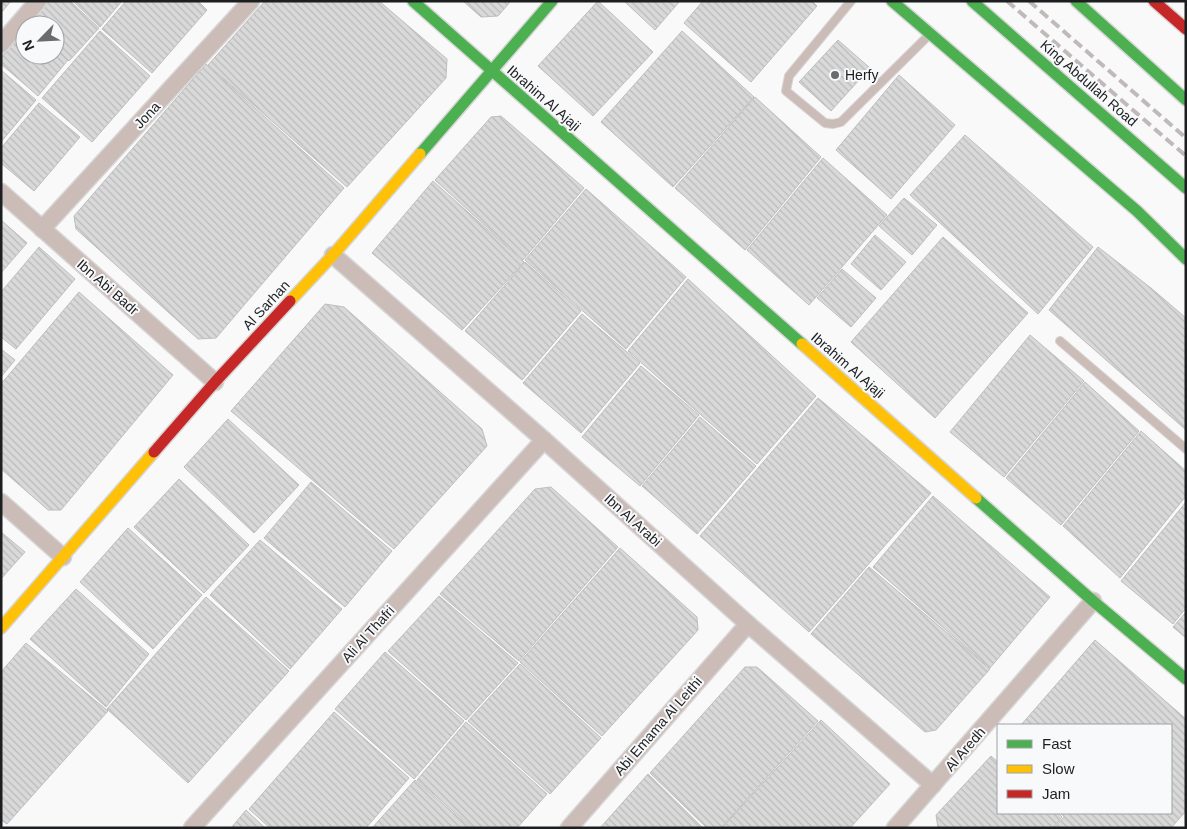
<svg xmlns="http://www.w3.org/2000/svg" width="1187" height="829" font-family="Arial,sans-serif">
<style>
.building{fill:url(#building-back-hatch);stroke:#bebebf}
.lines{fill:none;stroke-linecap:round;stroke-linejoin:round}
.lane-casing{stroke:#d6d6d7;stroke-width:10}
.street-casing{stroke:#d6d6d7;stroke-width:19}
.fast-casing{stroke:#d6d6d7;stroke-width:14}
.slow-casing{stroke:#d6d6d7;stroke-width:14}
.jam-casing{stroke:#d6d6d7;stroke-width:14}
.lane{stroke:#cbbcb8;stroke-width:8}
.street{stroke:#cbbcb8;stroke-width:16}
.fast{stroke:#4caf50;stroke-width:11}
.slow{stroke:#ffc107;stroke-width:11}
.jam{stroke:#c62828;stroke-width:11}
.rail{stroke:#c0b9b9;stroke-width:4;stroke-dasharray:10 5;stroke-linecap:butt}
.poi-dot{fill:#6a6b6c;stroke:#f8f9fb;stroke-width:2}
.labels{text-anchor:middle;stroke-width:4;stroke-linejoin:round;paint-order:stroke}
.poi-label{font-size:14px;fill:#1d1e1f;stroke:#f8f9fb;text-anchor:start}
.street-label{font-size:14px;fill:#1d1e1f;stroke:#f8f9fb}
</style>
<defs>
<pattern id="building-back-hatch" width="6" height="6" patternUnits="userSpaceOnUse" patternTransform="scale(1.25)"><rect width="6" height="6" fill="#d9d9da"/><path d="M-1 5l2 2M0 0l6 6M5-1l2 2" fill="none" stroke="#bababb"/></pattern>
</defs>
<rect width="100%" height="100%" fill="#f9f9fa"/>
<g class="building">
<polygon points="1,1 11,1 1,13"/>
<polygon points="49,1 70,1 99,28 69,61 55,47 55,25 31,25 29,23"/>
<polygon points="73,1 122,1 100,27"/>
<polygon points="126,1 198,1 207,10 152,73 102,29"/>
<polygon points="265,1 379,1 447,59 446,78 347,187 208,65"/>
<polygon points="463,1 511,1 498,16 481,17"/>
<polygon points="598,1 653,52 593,116 538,66"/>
<polygon points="624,1 680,1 655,30"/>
<polygon points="703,1 812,1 817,6 751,82 684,23"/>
<polygon points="25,27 25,55 55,55 55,49 68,60 38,96 1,64 1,58"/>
<polygon points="100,31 150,76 92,142 42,98"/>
<polygon points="682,31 754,97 673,187 601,122"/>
<polygon points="838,40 870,68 831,111 799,82"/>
<polygon points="206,64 344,188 216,338 198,339 76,229 74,216"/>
<polygon points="1,70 36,100 1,142"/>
<polygon points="899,75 955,125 891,199 836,150"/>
<polygon points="755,97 821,157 745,250 675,188"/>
<polygon points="39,103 80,137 34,191 1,163 1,148"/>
<polygon points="501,116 584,188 523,260 435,180 491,117"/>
<polygon points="965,135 1093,247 1038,314 910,195"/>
<polygon points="823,158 887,215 809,305 747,250"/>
<polygon points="433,181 524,262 462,330 372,253"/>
<polygon points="586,189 686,277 626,349 525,260"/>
<polygon points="904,198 937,225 912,255 879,226"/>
<polygon points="1,220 27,243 1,273"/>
<polygon points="875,235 906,262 881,290 851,264"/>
<polygon points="943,237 1028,313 935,418 851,342"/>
<polygon points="39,247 75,279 16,349 1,337 1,292"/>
<polygon points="1098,247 1151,288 1186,318 1186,430 1049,310"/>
<polygon points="525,262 581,311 522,380 465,331"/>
<polygon points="842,269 876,298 851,327 817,298"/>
<polygon points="688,279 816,396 757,464 628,351"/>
<polygon points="79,292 173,375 61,510 48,510 1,469 1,384"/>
<polygon points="325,304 344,307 482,429 487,446 394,549 231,411"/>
<polygon points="582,314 640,363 581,433 523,383"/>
<polygon points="1030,335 1084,381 1004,477 950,432"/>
<polygon points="1,349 15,360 1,377"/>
<polygon points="641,366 699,415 640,486 582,437"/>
<polygon points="1085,382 1139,431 1061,525 1006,478"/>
<polygon points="818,398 931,493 809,632 700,536"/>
<polygon points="700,417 756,466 697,534 642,486"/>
<polygon points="228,419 299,485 254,533 184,467"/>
<polygon points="1141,431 1186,471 1186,496 1120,578 1063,526"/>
<polygon points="179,479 249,545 204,593 134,527"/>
<polygon points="311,482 392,551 345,607 264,538"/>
<polygon points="551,487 618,547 519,661 440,594 535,489"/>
<polygon points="933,496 1050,597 990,668 873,567"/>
<polygon points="1186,502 1186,608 1173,624 1121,581"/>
<polygon points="128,528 202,595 153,649 80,582"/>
<polygon points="1,532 25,552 1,579"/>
<polygon points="260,540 342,609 290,669 210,595"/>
<polygon points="620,548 697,617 698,630 602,736 520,662"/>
<polygon points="869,567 990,669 936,730 925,732 811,634"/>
<polygon points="76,589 149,654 106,707 30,639"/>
<polygon points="439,596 518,663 466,720 388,651"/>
<polygon points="206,597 289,671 188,783 107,709"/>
<polygon points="1186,612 1186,638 1173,627"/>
<polygon points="1095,640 1186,719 1186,811 1171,828 1077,828 1060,813 1171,813 1171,725 1021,725"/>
<polygon points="26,643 108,711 7,824 1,820 1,672"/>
<polygon points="385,652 464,721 414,779 335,709"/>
<polygon points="520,664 601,738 550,794 468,721"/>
<polygon points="745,667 757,667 818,721 721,828 707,828 650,773"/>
<polygon points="334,712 409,778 366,828 270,828 249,809"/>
<polygon points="821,720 890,784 850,828 722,828"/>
<polygon points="466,722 547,794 517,828 473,828 417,780"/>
<polygon points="991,756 998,762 998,813 1058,813 1062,817 1053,828 938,828 936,815"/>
<polygon points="648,774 703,828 600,828"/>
<polygon points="415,780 471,828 372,828"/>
<polygon points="246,810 265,828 231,828"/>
<polygon points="1064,817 1076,828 1054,828"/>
</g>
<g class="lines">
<defs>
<g id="lane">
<polyline points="851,1 789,76 786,91 825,123 833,124 841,122 929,35"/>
<polyline points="1060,341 1186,449"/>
</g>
<g id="street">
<polyline points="1,44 38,1"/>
<polyline points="1,192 215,382"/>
<polyline points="42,229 251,1"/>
<polyline points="333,255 544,440 748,624 933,785"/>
<polyline points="1,502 63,557"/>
<polyline points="192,828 544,440"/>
<polyline points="569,828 748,624"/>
<polyline points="895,828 1093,601"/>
</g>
<g id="fast">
<polyline points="413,1 802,344"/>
<polyline points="892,1 1137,211 1186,259"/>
<polyline points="972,1 1186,188"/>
<polyline points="1076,1 1186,100"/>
<polyline points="420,154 552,1"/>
<polyline points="976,498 1093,601 1186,679"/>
</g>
<g id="slow">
<polyline points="290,301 333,255 420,154"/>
<polyline points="802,344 976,498"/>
<polyline points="1,628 154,452"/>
</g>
<g id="jam">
<polyline points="1154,1 1186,29"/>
<polyline points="154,452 215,382 290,301"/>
</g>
</defs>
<use href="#lane" class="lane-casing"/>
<use href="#street" class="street-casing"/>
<use href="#fast" class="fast-casing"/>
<use href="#slow" class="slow-casing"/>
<use href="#jam" class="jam-casing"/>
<use href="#lane" class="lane"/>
<use href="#street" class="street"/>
<use href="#fast" class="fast"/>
<use href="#slow" class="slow"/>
<use href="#jam" class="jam"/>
<g class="rail">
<polyline points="1007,1 1186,156"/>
<polyline points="1029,1 1186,138"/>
</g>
</g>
<circle class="poi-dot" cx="835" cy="75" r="5"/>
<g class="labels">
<g class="poi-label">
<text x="845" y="80">Herfy</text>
</g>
<g class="street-label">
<text transform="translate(1089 83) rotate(41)" y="5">King Abdullah Road</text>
<text transform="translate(544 98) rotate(41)" y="5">Ibrahim Al Ajaji</text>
<text transform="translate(147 115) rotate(-47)" y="5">Jona</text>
<text transform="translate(108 287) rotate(41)" y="5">Ibn Abi Badr</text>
<text transform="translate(266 305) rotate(-47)" y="5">Al Sarhan</text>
<text transform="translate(848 365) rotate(41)" y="5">Ibrahim Al Ajaji</text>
<text transform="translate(633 520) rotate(42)" y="5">Ibn Al Arabi</text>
<text transform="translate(368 634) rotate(-48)" y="5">Ali Al Thafri</text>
<text transform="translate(658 726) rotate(-49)" y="5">Abi Emama Al Leithi</text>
<text transform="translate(965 749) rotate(-49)" y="5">Al Aredh</text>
</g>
</g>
<rect width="1187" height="829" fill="none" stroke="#1d1e1f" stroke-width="5"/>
<rect x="997" y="724" width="175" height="90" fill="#f8f9fb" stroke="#a0a1a3"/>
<rect x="1007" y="740" width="25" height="8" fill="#4caf50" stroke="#a0a1a3"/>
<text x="1042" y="749" font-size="15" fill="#1d1e1f">Fast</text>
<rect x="1007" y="765" width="25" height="8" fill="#ffc107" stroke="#a0a1a3"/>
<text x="1042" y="774" font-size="15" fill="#1d1e1f">Slow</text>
<rect x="1007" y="790" width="25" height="8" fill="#c62828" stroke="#a0a1a3"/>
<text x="1042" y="799" font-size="15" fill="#1d1e1f">Jam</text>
<g transform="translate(40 40) rotate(246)"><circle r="24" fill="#f8f9fb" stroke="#a0a1a3"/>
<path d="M0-4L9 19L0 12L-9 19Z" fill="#6a6b6c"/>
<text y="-8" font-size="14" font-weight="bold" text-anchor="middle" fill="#1d1e1f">N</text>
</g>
</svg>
